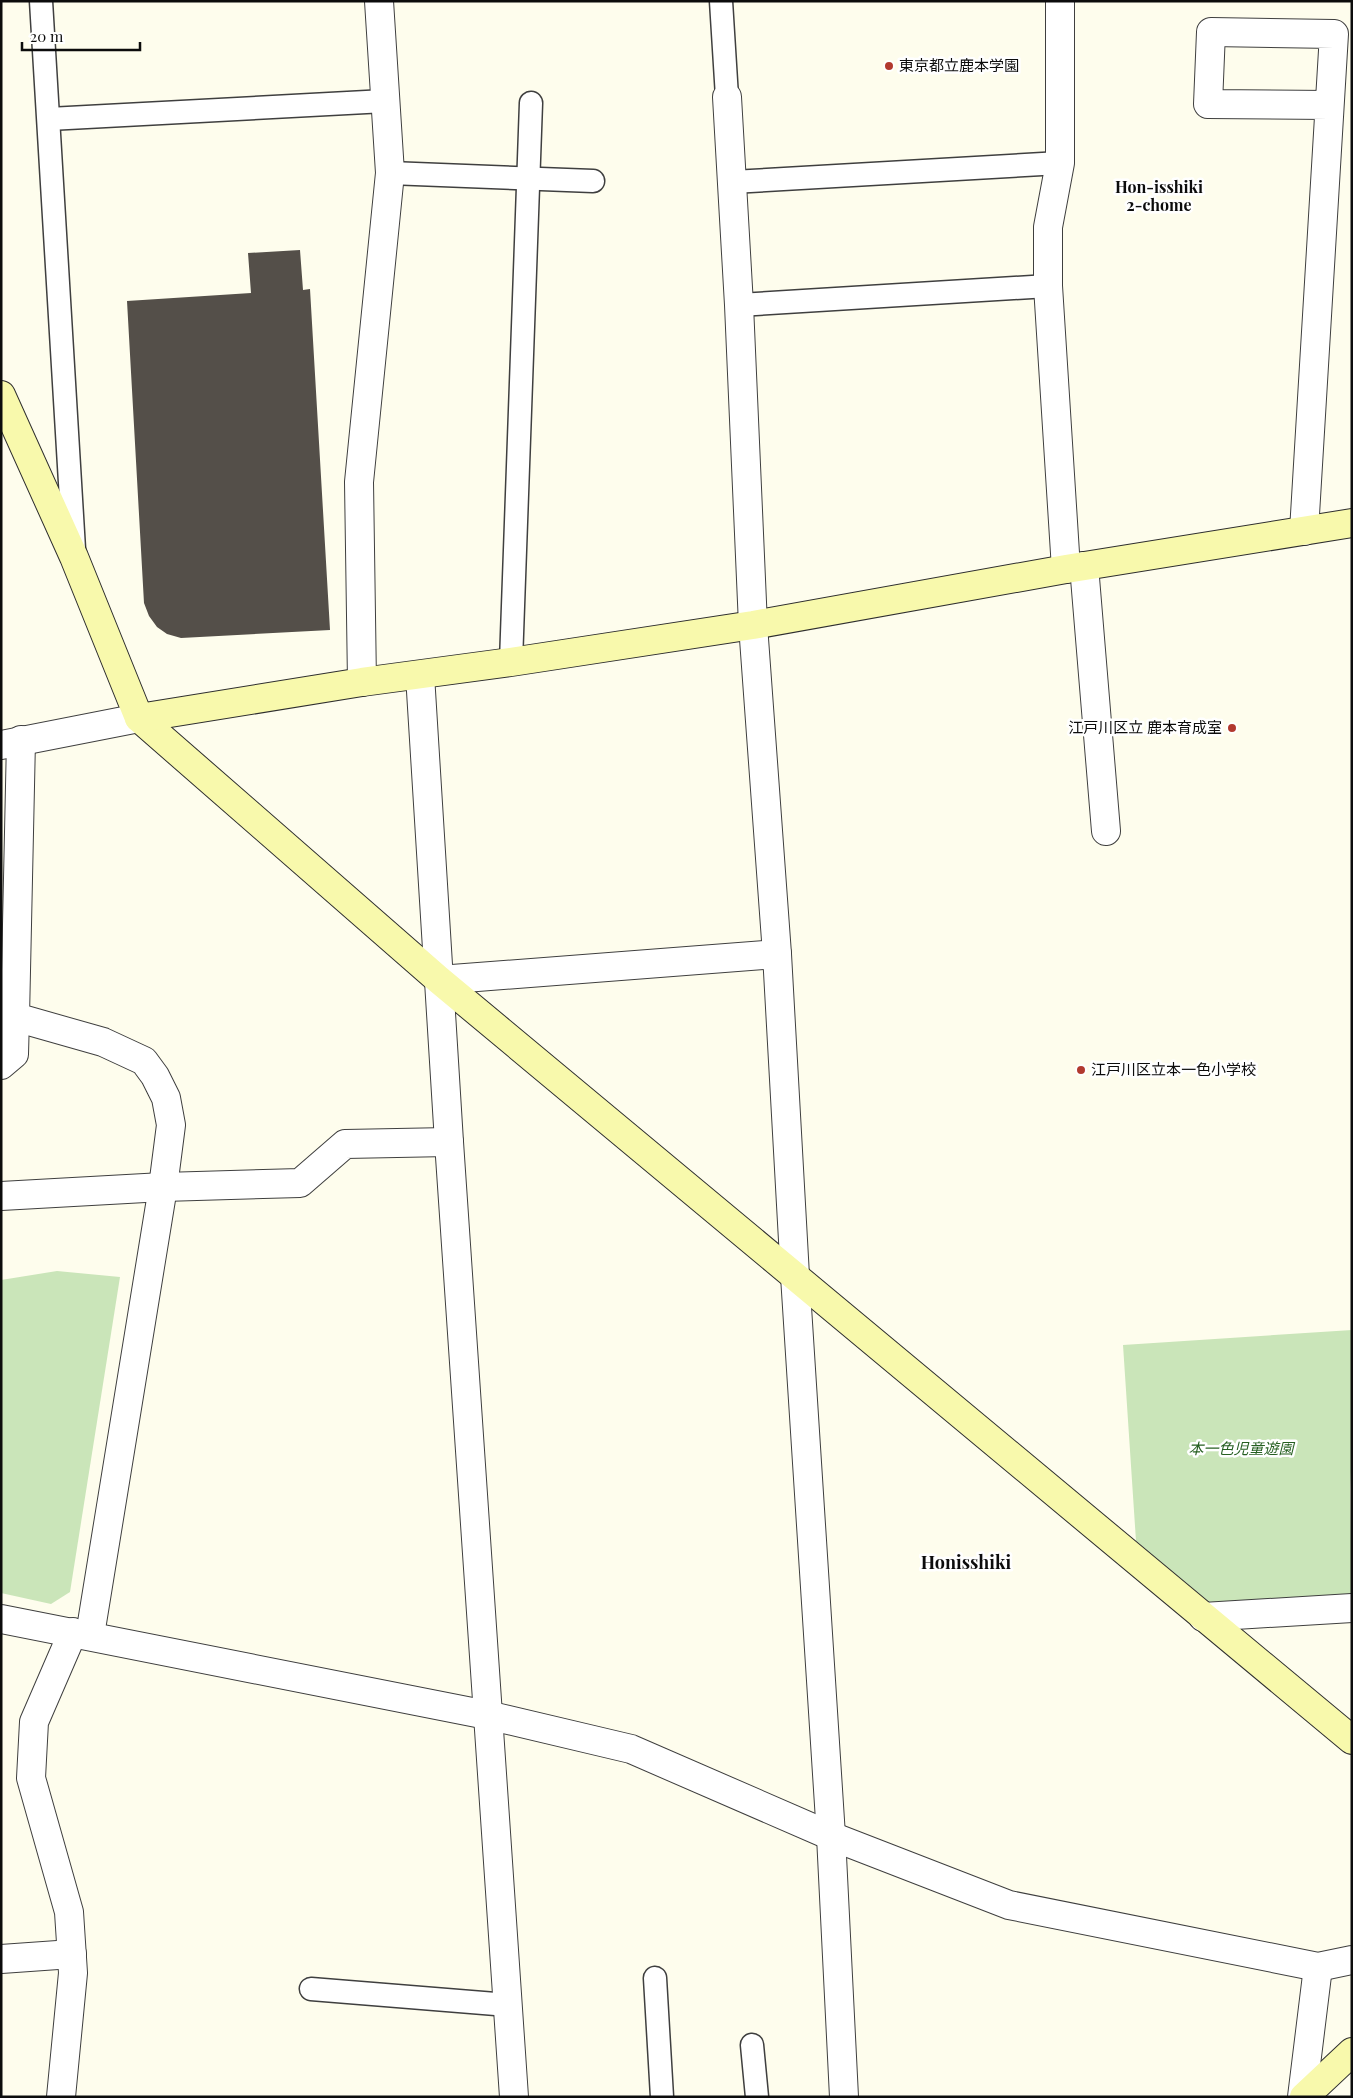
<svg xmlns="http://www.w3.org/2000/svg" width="1353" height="2098" font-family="'Playfair Display','Noto Sans JP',serif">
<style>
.green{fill:#cae5b9}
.building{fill:#544f49}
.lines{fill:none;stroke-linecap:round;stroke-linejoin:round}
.lane-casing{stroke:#3f3f3f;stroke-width:25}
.street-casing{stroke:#3f3f3f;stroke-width:30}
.secondary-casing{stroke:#2e2e2e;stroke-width:30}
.lane{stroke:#fff;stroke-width:22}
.street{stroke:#fff;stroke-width:28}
.secondary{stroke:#f8f9ac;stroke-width:28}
.poi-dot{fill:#b2392e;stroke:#fff;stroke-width:2}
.labels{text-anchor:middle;stroke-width:5;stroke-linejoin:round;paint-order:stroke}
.poi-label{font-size:15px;fill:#0c0c0c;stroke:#fff;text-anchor:start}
.park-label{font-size:15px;font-style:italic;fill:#265f21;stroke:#fff}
.neighbourhood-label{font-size:16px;font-weight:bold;fill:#0c0c0c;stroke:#fff}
.quarter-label{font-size:18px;font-weight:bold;fill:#0c0c0c;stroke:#fff}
</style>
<rect width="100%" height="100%" fill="#fefded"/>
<g class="green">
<polygon points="57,1271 120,1277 70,1592 51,1604 1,1593 1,1280"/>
<polygon points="1352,1330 1352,1454 1350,1489 1352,1595 1210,1603 1136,1541 1123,1345"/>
</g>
<polygon class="building" points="300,250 303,290 310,289 330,630 181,638 167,634 157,627 149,616 144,603 127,301 251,293 248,253"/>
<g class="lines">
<defs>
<g id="lane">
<polyline points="41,1 74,549"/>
<polyline points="721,1 727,97"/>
<polyline points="49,119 385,101"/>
<polyline points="390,173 593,181"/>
<polyline points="732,182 1060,163"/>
<polyline points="739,305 1048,286"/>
<polyline points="511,662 531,103"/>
<polyline points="655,1978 662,2097"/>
<polyline points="311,1989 508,2005"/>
<polyline points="752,2045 757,2097"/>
</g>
<g id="street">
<polyline points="1060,1 1060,163 1048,227 1048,286 1066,569"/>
<polyline points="727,97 739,305 753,625 777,954 795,1276 831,1836 844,2097"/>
<polyline points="1304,531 1334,34 1211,32 1208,104 1329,105"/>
<polyline points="1084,566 1106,831"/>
<polyline points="420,675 449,1142 514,2097"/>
<polyline points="362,682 359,482 390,173 379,1"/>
<polyline points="21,740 15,1017 103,1042 144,1061 155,1076 166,1098 171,1125 163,1187 90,1635"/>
<polyline points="1,745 139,718"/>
<polyline points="439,980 777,954"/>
<polyline points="1,1065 14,1054 15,1017"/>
<polyline points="1,1196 163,1187 300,1183 345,1144 449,1142"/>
<polyline points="1203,1617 1352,1608"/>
<polyline points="1,1619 487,1715 631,1749 831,1836 1009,1905 1318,1967 1352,1960"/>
<polyline points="1,1959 72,1954"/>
<polyline points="61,2097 73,1973 69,1912 31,1778 34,1722 73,1632"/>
<polyline points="1302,2097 1318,1967"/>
</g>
<g id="secondary">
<polyline points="1,395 74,557 139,718 439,980 1352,1740"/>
<polyline points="139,718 362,682 511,662 753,625 1066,569 1352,523"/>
<polyline points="1304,2097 1352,2052"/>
</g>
</defs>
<use href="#lane" class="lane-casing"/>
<use href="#street" class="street-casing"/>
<use href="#secondary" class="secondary-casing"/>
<use href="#lane" class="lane"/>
<use href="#street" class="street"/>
<use href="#secondary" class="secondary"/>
</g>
<g class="poi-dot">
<circle cx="889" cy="66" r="5"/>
<circle cx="1232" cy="728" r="5"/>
<circle cx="1081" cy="1070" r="5"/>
</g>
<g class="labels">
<g class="poi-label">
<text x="899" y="71">東京都立鹿本学園</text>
<text x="1222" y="733" text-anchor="end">江戸川区立 鹿本育成室</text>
<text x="1091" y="1075">江戸川区立本一色小学校</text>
</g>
<g class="park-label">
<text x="1241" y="1454">本一色児童遊園</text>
</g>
<g class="neighbourhood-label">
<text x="1159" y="193">Hon-isshiki<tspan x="1159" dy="18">2-chome</tspan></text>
</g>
<g class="quarter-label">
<text x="966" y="1569">Honisshiki</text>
</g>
</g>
<rect width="1353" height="2098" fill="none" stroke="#0c0c0c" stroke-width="5"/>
<path d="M22 42v8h118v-8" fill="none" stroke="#0c0c0c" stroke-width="2.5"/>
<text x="30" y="42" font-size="15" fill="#0c0c0c" stroke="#ffffff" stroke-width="4" paint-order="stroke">20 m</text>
</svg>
